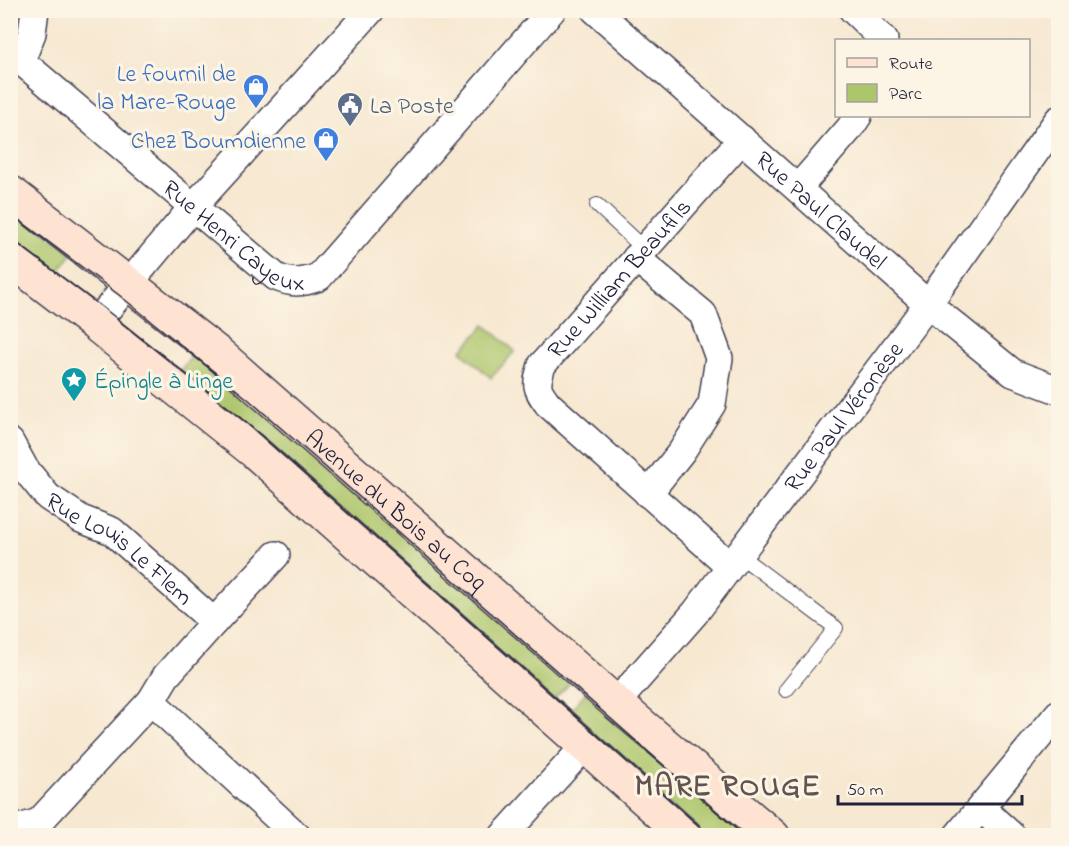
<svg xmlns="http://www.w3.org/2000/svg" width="1069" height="846" font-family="'Indie Flower',sans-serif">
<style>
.green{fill:#adc66c;stroke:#687454;stroke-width:1.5}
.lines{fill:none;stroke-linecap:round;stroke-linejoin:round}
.lane-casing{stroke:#424052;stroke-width:16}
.street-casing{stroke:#424052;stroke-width:30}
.secondary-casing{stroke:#424052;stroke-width:36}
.lane{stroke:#fff;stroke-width:14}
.street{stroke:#fff;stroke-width:27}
.secondary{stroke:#fee3d2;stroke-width:33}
.tram{stroke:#22223b;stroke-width:1.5}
.labels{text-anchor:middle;stroke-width:6;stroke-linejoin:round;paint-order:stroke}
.shop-label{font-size:24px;fill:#366cbe;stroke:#fcf5e5;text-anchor:end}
.service-label{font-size:24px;fill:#4e5e75;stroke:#fcf5e5;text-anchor:start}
.street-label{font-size:24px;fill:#22223b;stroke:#fcf5e5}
.culture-label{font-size:24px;fill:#0d838f;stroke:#fcf5e5;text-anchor:start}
.district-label{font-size:30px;font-weight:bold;letter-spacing:1.5px;fill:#625250;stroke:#fcf5e5}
</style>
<rect width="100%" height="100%" fill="#fcf5e5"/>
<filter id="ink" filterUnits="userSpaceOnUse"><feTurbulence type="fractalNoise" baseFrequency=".0167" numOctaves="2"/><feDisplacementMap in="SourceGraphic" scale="12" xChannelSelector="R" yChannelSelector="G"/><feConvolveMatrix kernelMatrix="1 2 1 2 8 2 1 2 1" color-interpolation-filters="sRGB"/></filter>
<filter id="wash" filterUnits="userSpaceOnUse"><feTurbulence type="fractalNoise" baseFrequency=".008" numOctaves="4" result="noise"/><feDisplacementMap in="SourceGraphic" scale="24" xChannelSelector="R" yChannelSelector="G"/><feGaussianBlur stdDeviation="1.35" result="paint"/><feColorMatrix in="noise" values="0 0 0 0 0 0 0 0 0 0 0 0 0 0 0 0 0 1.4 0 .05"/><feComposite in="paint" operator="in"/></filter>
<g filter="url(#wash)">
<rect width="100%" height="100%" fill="#f7e8d1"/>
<g class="green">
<polygon points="10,207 73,253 53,278 11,246"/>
<polygon points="485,325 515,351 491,378 461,351"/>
<polygon points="198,349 573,680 552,701 177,374"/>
<polygon points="587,691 753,835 702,835 567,714"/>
</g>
</g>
<g filter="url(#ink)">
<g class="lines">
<defs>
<g id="lane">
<polyline points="597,205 644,249"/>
<polyline points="739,555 836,628 786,690"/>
</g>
<g id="street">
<path id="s1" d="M595 10 928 304 1013 373 1058 390"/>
<polyline points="853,10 884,40"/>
<path id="s2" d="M10 60 21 61 276 277C293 284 302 283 319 277L552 10"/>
<polyline points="21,61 32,33 35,10"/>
<polyline points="798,188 850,128 858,116"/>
<polyline points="636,258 703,314 719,358 712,404 682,451 648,494"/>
<polyline points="95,324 193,207 371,10"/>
<path id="s3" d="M10 442 25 469 48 497 81 519 112 531 214 622"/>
<path id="s4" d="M730 566 548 404C535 387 536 385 542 365L742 139"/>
<polyline points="151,701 297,836"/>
<path id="s5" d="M616 703 695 613 928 304 1058 120"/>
<polyline points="981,808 1012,836"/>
<polyline points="10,831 39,822 151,701 166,676 214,622 276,555"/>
<polyline points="503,836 585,746"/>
<polyline points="957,836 1058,714"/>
</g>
<g id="secondary">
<path id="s6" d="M10 192 219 354 616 703 773 836"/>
<polyline points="10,259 95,324 256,453 686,836"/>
</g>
</defs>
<use href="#lane" class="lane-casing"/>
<use href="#street" class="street-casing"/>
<use href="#secondary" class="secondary-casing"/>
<use href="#lane" class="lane"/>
<use href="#street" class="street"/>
<use href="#secondary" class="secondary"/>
<g class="tram">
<polyline points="10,213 119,295 248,399 744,836"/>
<polyline points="10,238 106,310 234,412 710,836"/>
</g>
</g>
</g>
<defs>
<symbol id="shop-pin" viewBox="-11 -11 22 30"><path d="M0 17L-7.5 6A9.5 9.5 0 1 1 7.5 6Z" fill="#3f7fe0" stroke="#fcf5e5"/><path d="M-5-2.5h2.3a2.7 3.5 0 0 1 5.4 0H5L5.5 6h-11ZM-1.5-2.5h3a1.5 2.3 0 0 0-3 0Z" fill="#fff"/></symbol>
<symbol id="civic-pin" viewBox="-11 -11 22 30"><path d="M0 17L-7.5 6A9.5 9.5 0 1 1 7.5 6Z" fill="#5c6f8a" stroke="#fcf5e5"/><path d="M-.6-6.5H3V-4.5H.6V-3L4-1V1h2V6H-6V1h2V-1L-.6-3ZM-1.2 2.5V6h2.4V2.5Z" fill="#fff"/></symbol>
<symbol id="sight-pin" viewBox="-11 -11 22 30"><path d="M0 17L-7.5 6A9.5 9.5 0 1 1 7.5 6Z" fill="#0f9aa8" stroke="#fcf5e5"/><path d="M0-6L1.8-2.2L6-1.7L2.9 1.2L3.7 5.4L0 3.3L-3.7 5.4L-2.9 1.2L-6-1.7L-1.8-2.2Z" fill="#fff"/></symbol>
</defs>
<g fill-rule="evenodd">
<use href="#shop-pin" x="241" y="72" width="30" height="40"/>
<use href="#civic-pin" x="335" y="90" width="30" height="40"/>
<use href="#shop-pin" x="311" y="125" width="30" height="40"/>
<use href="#sight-pin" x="59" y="365" width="30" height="40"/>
</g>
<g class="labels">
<g class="shop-label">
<text x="236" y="81">Le fournil de<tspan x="236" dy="28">la Mare-Rouge</tspan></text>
<text x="306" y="148">Chez Boumdienne</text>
</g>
<g class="service-label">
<text x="370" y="113">La Poste</text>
</g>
<g class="street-label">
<text dy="8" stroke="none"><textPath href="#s1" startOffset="302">Rue Paul Claudel</textPath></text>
<text dy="8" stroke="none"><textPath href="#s2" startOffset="288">Rue Henri Cayeux</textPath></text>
<text dy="8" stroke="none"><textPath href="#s4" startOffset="402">Rue William Beaufils</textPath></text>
<text dy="8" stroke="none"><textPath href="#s5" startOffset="366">Rue Paul Véronèse</textPath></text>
<text dy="8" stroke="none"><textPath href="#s6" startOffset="500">Avenue du Bois au Coq</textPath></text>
<text dy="8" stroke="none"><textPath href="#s3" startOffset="156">Rue Louis Le Flem</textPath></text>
</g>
<g class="culture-label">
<text x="94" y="388">Épingle à Linge</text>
</g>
<g class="district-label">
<text x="728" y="795">MARE ROUGE</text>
</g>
</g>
<rect width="1069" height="846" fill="none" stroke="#fcf5e5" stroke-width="36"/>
<rect x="835" y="39" width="195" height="78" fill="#fcf5e5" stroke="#a5a1a1" stroke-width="1.5"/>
<rect x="847" y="58" width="30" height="9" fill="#fee3d2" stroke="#a5a1a1" stroke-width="1.5"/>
<text x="889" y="69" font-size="18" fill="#22223b">Route</text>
<rect x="847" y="84" width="30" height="18" fill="#adc66c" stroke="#a5a1a1" stroke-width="1.5"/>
<text x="889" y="99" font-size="18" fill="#22223b">Parc</text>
<path d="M838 795v9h184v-9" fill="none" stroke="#22223b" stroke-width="3"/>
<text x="847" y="795" font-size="18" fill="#22223b" stroke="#fcf5e5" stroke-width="4.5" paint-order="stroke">50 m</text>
</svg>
